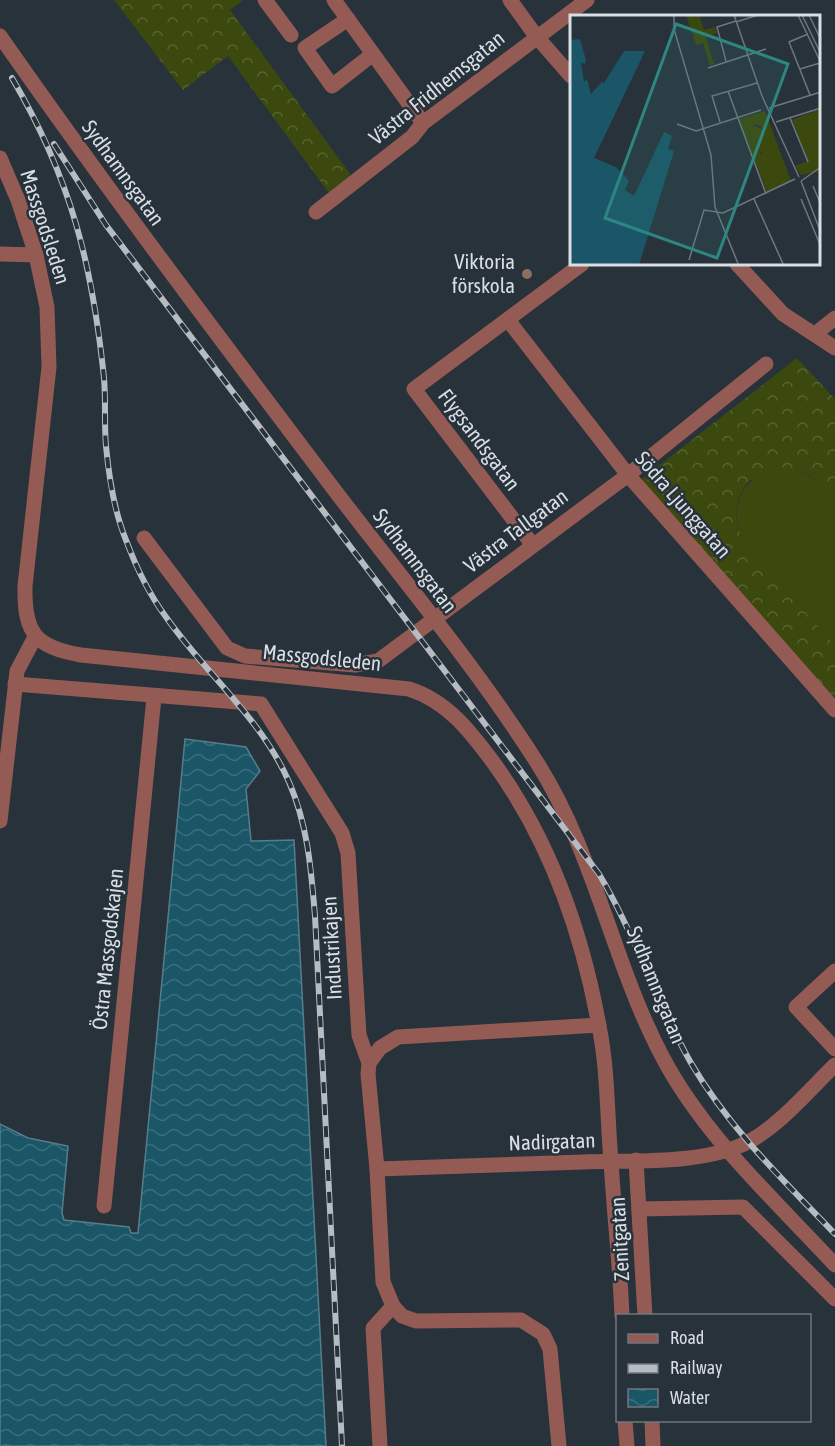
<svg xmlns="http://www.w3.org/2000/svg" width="835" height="1446" font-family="'Asap Condensed',sans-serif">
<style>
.forest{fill:url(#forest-crowns)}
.garden{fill:#3c490e}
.water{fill:url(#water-waves);stroke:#537f8c;stroke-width:1.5}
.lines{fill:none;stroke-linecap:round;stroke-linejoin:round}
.minor{stroke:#945b54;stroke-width:15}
.rail-casing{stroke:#b5bcc2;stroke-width:6}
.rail{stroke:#28323b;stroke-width:4;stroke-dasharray:11;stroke-linecap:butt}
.education-dot{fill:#8d6e63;stroke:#28323b;stroke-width:2}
.labels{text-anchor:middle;stroke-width:5;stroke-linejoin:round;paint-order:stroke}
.street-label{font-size:21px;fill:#d8dee4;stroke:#28323b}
.poi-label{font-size:21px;fill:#d8dee4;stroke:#28323b;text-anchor:end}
.inset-road{fill:none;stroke:#6e777f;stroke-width:1.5}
.view{fill:#2d8680;fill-opacity:0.15;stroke:#2d8680;stroke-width:3}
.inset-edge{fill:none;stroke:#d8dee4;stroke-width:3}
</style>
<defs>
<pattern id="forest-crowns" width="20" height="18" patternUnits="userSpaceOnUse" patternTransform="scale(1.5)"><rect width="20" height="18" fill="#3c490e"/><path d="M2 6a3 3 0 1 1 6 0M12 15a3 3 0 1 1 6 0" fill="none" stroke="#576331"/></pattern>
<pattern id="water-waves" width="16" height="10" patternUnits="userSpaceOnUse" patternTransform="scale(1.5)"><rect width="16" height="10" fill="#1a5667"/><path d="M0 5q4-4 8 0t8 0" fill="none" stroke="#3b6e7d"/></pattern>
</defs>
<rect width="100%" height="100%" fill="#28323b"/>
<g class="forest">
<polygon points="114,0 243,0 230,10 351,175 329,193 228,56 183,90"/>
<path d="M797 358 835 399V501C800 460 799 468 750 480 733 500 732 524 747 546L835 645V701L638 482Z"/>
</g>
<path class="garden" d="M778 467C805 467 818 481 835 501V645L747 546C725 513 740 476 778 467Z"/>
<polygon class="water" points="185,739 246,747 260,771 246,789 251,841 294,840 326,1446 0,1446 0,1124 28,1138 68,1146 62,1213 64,1220 129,1227 131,1233 138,1233"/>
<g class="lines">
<g class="minor">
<polyline points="265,0 291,35"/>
<polyline points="334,0 423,123"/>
<polyline points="510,0 536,36 571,76"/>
<polyline points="348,19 305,48 332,86 373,54"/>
<path d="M0 36C109 192 224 344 339 496 405 582 478 670 536 761 595 853 612 962 663 1058 705 1137 774 1199 835 1265"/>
<path d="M0 158 18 200 36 255 47 307 49 367 25 586C24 633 35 647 81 655L409 689C447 701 470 731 493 762 549 839 582 932 599 1026 608 1070 607 1116 611 1161 614 1213 620 1264 622 1316"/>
<polyline points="316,212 412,137 423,123 587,0"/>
<polyline points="0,254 36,255"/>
<polyline points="737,264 783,314 835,348"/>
<polyline points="508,320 628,475 835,710"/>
<polyline points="815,334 835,318"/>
<polyline points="144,538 227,648 245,656 355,665 378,661 628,475 766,364"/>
<polyline points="532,544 414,389 582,264"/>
<polyline points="15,684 261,704 342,833 348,853 359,1035 369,1063 368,1074 377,1169 383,1282 393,1306 373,1328 380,1446"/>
<polyline points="0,821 17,671 35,637"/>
<polyline points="835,971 796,1007 835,1049"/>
<polyline points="369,1063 380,1048 398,1037 599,1025"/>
<polyline points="636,1160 645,1316"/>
<path d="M377 1169C446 1167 514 1164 583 1162 633 1160 706 1165 750 1141 782 1123 809 1090 835 1065"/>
<polyline points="104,1206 154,697"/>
<polyline points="639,1209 743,1207 835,1299"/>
<polyline points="393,1306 402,1316 416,1321 521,1320 543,1334 550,1349 559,1446"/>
<polyline points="625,1420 627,1446"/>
<polyline points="652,1420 653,1446"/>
</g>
<defs>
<g id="rail">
<path d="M12 78C71 179 92 263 104 378 106 400 104 424 106 446 109 478 114 511 126 540 136 567 149 594 166 617 205 673 261 718 289 782 308 826 311 869 315 916L342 1446"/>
<path d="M54 144 106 225 599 874C635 934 656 1002 691 1063 729 1128 783 1180 835 1234"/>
</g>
</defs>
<use href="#rail" class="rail-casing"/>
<use href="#rail" class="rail"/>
</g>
<circle class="education-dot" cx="527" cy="274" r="6"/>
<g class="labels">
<g class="street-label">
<text transform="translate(437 88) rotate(-39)" y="7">Västra Fridhemsgatan</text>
<text transform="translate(123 173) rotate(54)" y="7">Sydhamnsgatan</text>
<text transform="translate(45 227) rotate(72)" y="7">Massgodsleden</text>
<text transform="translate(479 440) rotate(53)" y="7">Flygsandsgatan</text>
<text transform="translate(683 505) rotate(49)" y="7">Södra Ljunggatan</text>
<text transform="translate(516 531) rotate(-37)" y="7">Västra Tallgatan</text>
<text transform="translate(415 561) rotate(53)" y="7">Sydhamnsgatan</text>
<text transform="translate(322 658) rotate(6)" y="7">Massgodsleden</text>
<text transform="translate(332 948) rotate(-93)" y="7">Industrikajen</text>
<text transform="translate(108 949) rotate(-84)" y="7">Östra Massgodskajen</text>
<text transform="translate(656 985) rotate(68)" y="7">Sydhamnsgatan</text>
<text transform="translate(552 1142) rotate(-2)" y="7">Nadirgatan</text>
<text transform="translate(620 1239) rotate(-93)" y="7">Zenitgatan</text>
</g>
<g class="poi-label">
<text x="515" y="269">Viktoria<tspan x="515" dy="24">förskola</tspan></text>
</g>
</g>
<g transform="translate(570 15)">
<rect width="250" height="250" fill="#28323b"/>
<path d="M116 0H129L134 15 145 12 147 18 136 22 144 49 140 51 133 28 126 30ZM250 94V156L231 160 225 151 238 146 222 105ZM195 96 221 166 197 177 168 104ZM184 109 191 112 198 130 191 139 179 118Z" fill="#3c490e" fill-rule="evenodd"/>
<path d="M183 110 192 114 199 132 195 139 186 135 179 117Z" fill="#3c490e"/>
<path d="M10 24 16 45 15 49 11 47 14 67 17 64 21 79 32 67 34 68 54 36H75L24 143 46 152 59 166 55 175 64 181 94 117 102 121 98 134 104 136 69 250H0V25Z" fill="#1a5667"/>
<path class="inset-road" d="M104 0V14L141 140 145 192 169 251M164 0 192 81 229 162M228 0 251 48M232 0 251 39M239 0 251 25M166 7 188 0M238 19 219 27 240 80M156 46 147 12 166 6M138 53 196 34M230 54 250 48M158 76 196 179M199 93 251 77M220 103 238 147M150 107 142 81 187 68M206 107 251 93M107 109 126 116 191 95M231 166 251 218M231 166 251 152M243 171 251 190M184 184 214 251M231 184 251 232M119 245 134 195 153 198 225 164"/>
<path class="view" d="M106 9 218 49 147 243 35 203Z"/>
<rect width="250" height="250" class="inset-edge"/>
</g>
<rect x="616" y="1314" width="195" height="108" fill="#28323b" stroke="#6e777f" stroke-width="1.5"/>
<rect x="628" y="1334" width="30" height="9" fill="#945b54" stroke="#6e777f" stroke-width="1.5"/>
<text x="670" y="1344" font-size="18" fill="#d8dee4">Road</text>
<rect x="628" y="1364" width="30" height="9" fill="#b5bcc2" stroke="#6e777f" stroke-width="1.5"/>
<text x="670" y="1374" font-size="18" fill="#d8dee4">Railway</text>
<rect x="628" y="1389" width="30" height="18" fill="url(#water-waves)" stroke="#6e777f" stroke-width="1.5"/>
<text x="670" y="1404" font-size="18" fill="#d8dee4">Water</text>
</svg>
